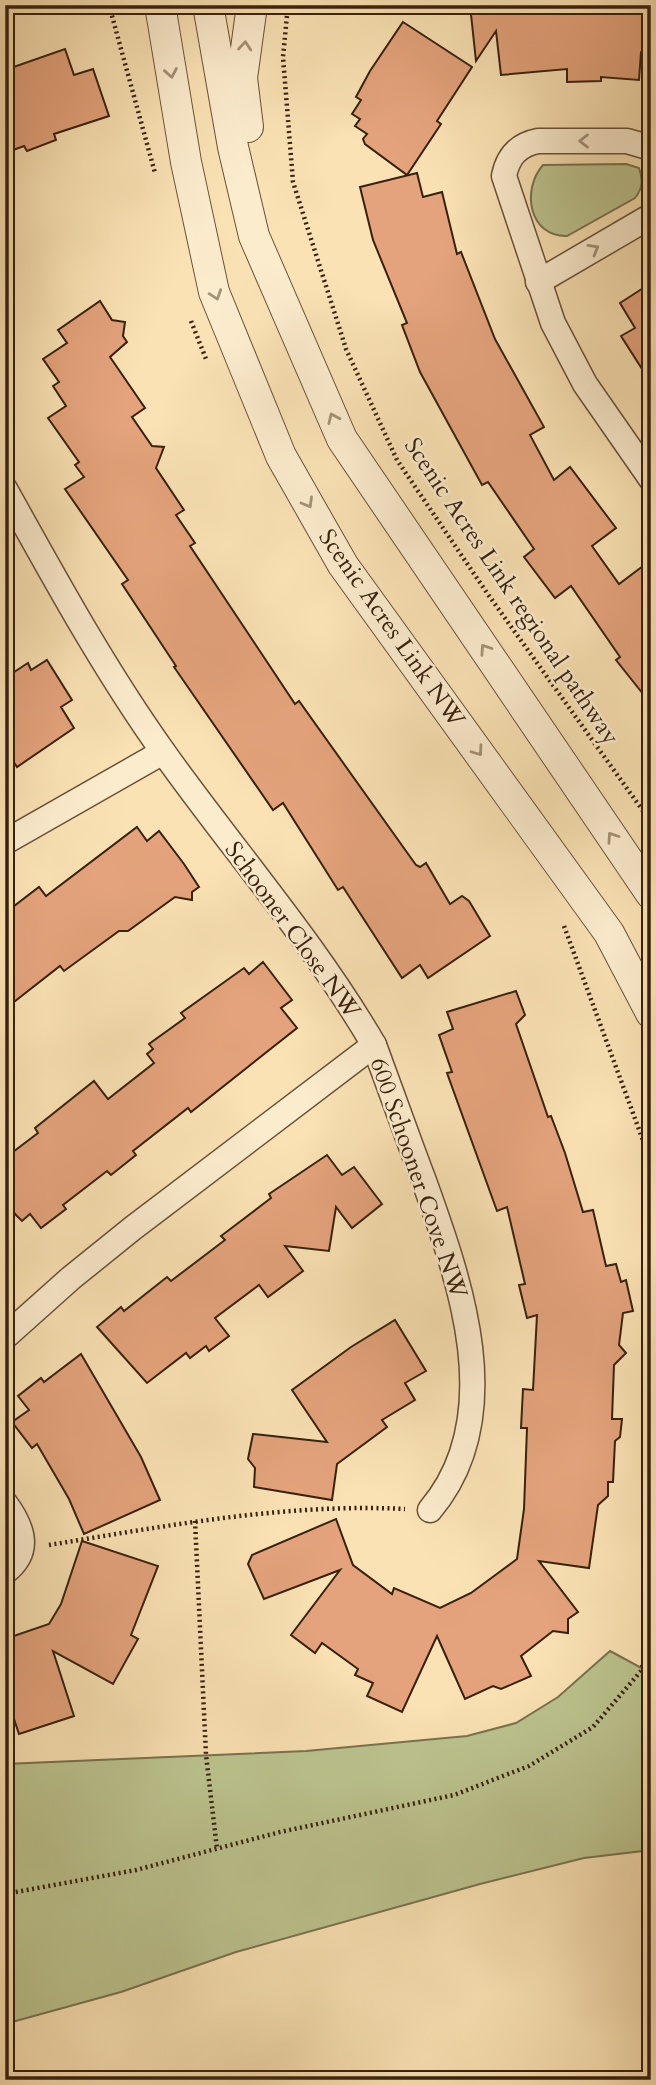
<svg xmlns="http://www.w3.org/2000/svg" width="656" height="2085" font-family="Cardo,serif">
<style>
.green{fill:#bcc48f;stroke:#7a724e;stroke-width:2}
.building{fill:#e4a37c;stroke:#37210e;stroke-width:2}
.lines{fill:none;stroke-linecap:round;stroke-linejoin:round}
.minor-casing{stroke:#685138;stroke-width:27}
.tertiary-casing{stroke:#685138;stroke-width:32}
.path{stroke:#37210e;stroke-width:4.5;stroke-dasharray:2 3.5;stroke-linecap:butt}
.minor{stroke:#fcecce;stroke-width:24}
.tertiary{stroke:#fcecce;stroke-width:30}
.oneway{stroke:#a39178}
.labels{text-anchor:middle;stroke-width:5;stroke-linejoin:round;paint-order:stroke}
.street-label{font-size:24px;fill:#37210e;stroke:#fcecce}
</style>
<rect width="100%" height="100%" fill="#fae2b4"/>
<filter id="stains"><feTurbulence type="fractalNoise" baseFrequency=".00286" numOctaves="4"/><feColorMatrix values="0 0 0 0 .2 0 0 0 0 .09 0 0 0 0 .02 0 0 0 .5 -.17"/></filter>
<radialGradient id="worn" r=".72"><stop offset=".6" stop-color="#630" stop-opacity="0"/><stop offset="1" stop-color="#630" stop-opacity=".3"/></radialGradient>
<g class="green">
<path d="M626 164 639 168C643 180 643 188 635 198L567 236C529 237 521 190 543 165Z"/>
<polygon points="610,1651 651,1673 651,1850 584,1858 480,1884 236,1952 121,1992 5,2024 5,1764 306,1751 467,1736 516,1723 558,1697"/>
</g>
<g class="building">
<polygon points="470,5 651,5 651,50 641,52 639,80 601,77 601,81 567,82 567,69 501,75 496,31 476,61"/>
<polygon points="403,22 472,67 437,121 441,124 407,175 365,144 363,139 367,134 355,126 360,119 352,114 361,100 356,97 370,71"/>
<polygon points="65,49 74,75 93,69 109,116 54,134 56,140 27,151 24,146 5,153 5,70"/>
<polygon points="417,173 423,197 442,192 457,254 461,252 495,339 544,427 530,435 554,480 570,467 616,528 592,546 619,584 651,560 651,704 616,660 620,657 571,586 555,598 524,557 534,549 488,482 482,485 420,372 402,325 407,323 373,240 360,187"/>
<polygon points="651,283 651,383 621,336 635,328 620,303"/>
<polygon points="100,301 112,320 125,322 123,336 127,342 110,357 145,408 132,417 152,446 164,447 156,468 184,510 176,515 195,543 190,546 295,704 299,701 416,865 420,867 426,863 450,904 462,896 469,901 490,936 428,978 420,965 402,978 343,887 338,890 283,803 273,810 174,667 176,666 122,584 128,580 65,489 84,477 75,465 79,462 48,418 66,406 53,386 59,382 43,359 67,343 58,330"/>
<polygon points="47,660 72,700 61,707 74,728 17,767 5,749 5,678 28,663 31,670"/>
<polygon points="137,827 147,841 159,831 184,864 199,887 192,892 192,900 175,897 128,931 119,931 64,971 60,966 5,1009 5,913 39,887 46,896"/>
<polygon points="263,962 292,1000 281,1008 297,1028 191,1112 188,1108 133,1151 136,1155 111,1175 107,1171 63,1205 66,1209 41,1228 30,1214 22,1221 16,1215 5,1202 5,1158 38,1133 35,1128 94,1081 108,1099 154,1063 147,1054 153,1049 149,1044 185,1018 181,1013 244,968 249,974"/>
<polygon points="516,991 525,1015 516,1024 548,1117 551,1116 565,1153 583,1212 593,1210 606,1266 616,1264 621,1282 626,1280 633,1311 623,1313 619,1345 626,1353 614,1365 612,1419 622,1419 620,1437 615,1441 613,1482 608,1482 608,1496 598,1505 589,1568 539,1561 578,1612 568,1619 568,1633 553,1631 521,1656 531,1676 501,1689 493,1686 465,1699 437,1636 402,1712 367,1696 373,1683 355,1675 358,1669 322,1643 315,1653 291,1635 340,1570 264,1599 248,1564 252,1555 336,1519 353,1565 392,1594 394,1588 440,1608 471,1593 517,1559 524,1509 527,1428 521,1428 523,1389 533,1390 537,1315 527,1318 519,1285 525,1284 507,1207 497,1211 447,1073 452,1072 439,1035 453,1029 447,1012"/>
<polygon points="327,1155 342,1175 354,1167 382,1204 352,1228 336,1207 329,1251 285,1246 303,1271 268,1297 259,1285 215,1318 229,1336 209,1351 206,1346 190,1358 186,1353 147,1383 97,1327 121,1307 124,1311 167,1277 171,1281 225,1240 221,1236 271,1198 269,1194"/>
<polygon points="395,1320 426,1371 405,1383 415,1400 382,1420 387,1427 337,1464 332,1500 254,1487 255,1468 248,1459 253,1434 327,1442 292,1390 351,1347"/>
<polygon points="81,1354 141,1457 160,1500 84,1534 69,1499 37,1444 32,1448 12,1422 29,1410 18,1396 41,1378 44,1382"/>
<polygon points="82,1541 158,1566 131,1635 138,1639 113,1684 53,1651 74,1716 19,1734 5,1692 5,1639 49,1624 61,1604"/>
</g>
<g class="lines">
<defs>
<g id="minor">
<path d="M651 148 627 141H538C518 145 508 156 504 176L553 323 585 384 651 479"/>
<polyline points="538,282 651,216"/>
<path d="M5 489C55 579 104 669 164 753 233 850 314 942 374 1045L133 1228 71 1278 5 1337"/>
<polyline points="5,842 163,752"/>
<path d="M374 1045C391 1091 407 1136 424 1181 460 1281 509 1417 430 1510"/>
<path d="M5 1503C23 1527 32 1551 5 1572"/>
</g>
<g id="tertiary">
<polyline points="160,5 186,162 214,292 281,456 343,565 609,933 651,1013"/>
<polyline points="208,5 233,147 254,236 342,439 651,894"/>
<polyline points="248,127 242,78 252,5"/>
</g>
</defs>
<use href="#minor" class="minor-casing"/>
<use href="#tertiary" class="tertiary-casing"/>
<g class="path">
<polyline points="109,5 155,173"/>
<polyline points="288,5 283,57 293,182 346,349 397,460 487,593 651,822"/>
<polyline points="191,321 206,359"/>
<polyline points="564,926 651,1162"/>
<polyline points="195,1521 206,1755 217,1849"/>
<path d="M49 1545C166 1526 286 1503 405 1509"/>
<polyline points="5,1894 136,1870 280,1832 454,1795 529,1766 593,1727 641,1671 651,1634"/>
</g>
<use href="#minor" class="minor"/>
<use href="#tertiary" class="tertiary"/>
</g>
<defs><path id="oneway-chevron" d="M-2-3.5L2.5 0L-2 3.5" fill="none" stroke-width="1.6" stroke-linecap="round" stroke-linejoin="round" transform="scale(1.75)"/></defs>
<g class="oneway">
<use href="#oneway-chevron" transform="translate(245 46) rotate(-85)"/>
<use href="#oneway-chevron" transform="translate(171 73) rotate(80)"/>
<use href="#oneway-chevron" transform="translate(584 141) rotate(-180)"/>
<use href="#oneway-chevron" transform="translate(594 249) rotate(-30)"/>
<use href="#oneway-chevron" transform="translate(216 295) rotate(71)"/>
<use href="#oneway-chevron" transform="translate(333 418) rotate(-114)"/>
<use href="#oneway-chevron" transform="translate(308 503) rotate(60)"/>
<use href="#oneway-chevron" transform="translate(485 649) rotate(-124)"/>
<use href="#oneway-chevron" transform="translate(478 751) rotate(54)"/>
<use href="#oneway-chevron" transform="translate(612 837) rotate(-124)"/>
</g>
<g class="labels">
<g class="street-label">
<text transform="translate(512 591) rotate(56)" y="8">Scenic Acres Link regional pathway</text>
<text transform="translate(392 628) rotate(55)" y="8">Scenic Acres Link NW</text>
<text transform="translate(293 930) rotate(54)" y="8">Schooner Close NW</text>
<text transform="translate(419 1178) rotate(71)" y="8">600 Schooner Cove NW</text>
</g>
</g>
<rect width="656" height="2085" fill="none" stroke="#fae2b4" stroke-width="28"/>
<rect x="7" y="7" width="642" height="2071" fill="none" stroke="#37210e" stroke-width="3.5"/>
<rect x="14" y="14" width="628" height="2057" fill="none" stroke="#37210e" stroke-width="2"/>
<rect width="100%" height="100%" filter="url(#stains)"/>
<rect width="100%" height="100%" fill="url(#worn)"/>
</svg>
